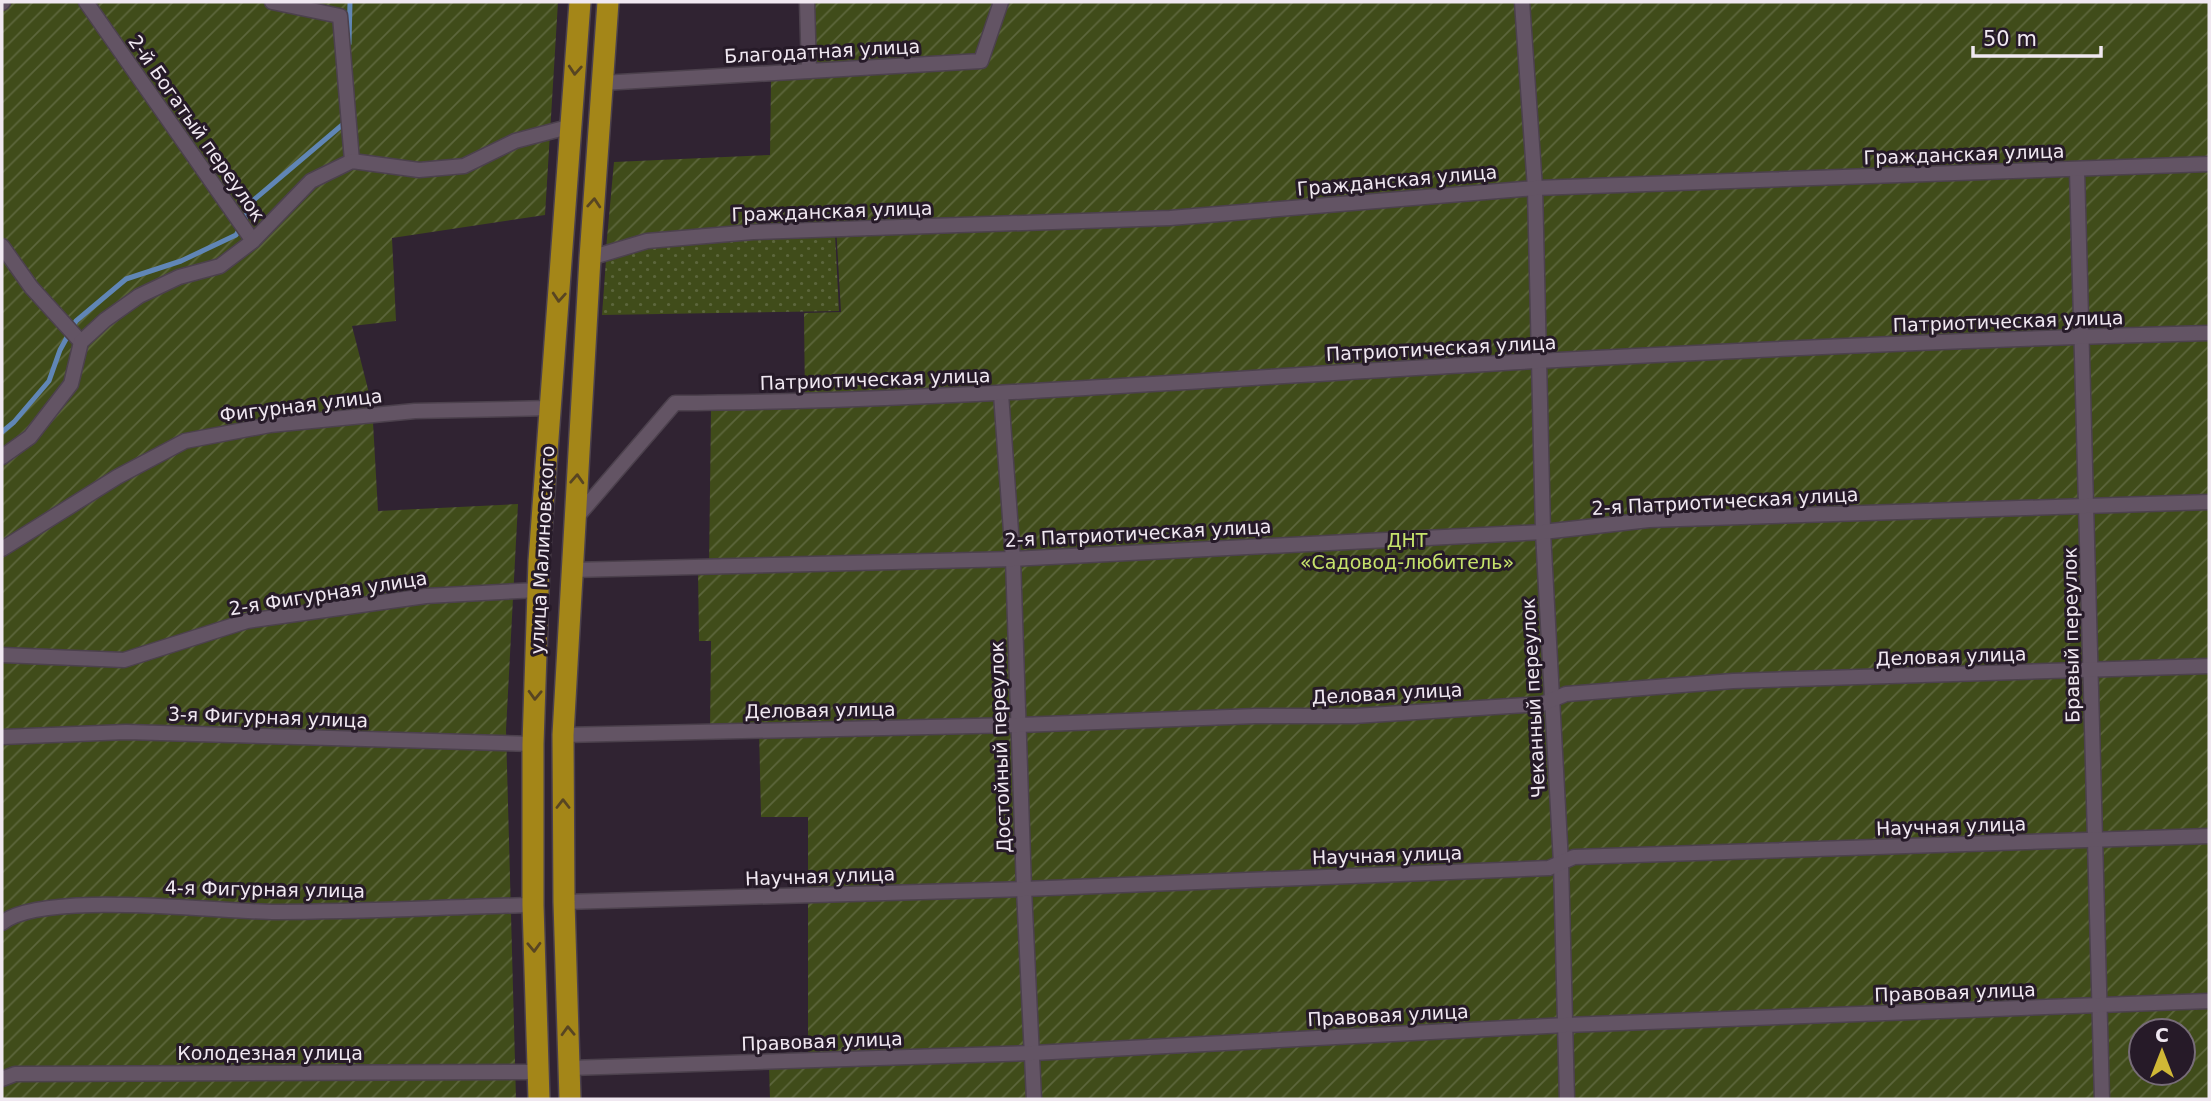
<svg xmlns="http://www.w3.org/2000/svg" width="2211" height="1101" font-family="'DejaVu Sans',sans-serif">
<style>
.grass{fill:url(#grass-dots)}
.garden{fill:url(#garden-furrows);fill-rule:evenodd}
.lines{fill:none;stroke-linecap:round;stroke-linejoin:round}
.stream{stroke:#6086b6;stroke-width:5}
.minor-casing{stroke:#4c414d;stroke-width:17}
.trunk-casing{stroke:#4c414d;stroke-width:24}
.minor{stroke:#635464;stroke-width:14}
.trunk{stroke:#a48618;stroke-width:21}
.oneway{stroke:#584522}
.labels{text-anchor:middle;stroke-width:6;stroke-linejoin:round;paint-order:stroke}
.street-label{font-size:19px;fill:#f0e8f1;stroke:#261a28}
.park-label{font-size:19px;fill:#c6e36b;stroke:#261a28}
</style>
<defs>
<pattern id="grass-dots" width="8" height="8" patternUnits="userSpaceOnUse" patternTransform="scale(1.75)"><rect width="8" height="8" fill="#404c1a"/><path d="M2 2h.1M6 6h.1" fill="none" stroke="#5c663c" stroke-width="1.8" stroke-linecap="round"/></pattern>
<pattern id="garden-furrows" width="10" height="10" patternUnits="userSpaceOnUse" patternTransform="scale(1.75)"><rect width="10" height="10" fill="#404c1a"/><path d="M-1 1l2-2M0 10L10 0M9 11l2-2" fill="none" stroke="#5c663c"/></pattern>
</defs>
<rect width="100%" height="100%" fill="#302332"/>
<polygon class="grass" points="835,234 839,311 602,315 606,260 652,245"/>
<g class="garden">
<polygon points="2,2 558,2 545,215 392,238 396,321 352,326 372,405 378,511 518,504 506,730 516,1099 2,1099"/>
<path d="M813 2H2209V1099H770L769 1066 808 1065V817H761L759 728 710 729 711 641H699L698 571H709L711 408 805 406 804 313 841 312 836 225 606 249 614 162 770 155 771 78 816 76ZM2141 1031H2183V1073H2141Z"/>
</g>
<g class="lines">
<g class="stream">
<polyline points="349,44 350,2"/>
<polyline points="2,432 14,422 49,381 60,350 76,321 126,279 181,261 236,235 245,220 249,204 348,120"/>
</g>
<defs>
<g id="minor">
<polyline points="86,2 253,241"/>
<polyline points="272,2 340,16 352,161"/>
<polyline points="807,2 809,71"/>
<polyline points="1522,2 1535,188 1543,532 1561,863 1567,1099"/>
<polyline points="2,3 3,2"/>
<polyline points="602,83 981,61 1001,2"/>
<polyline points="2077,170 2102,1099"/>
<polyline points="2,246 31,287 81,342"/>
<polyline points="590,258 647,241 753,232 1170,218 1535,188 2209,164"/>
<polyline points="1001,394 1013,559 1024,889 1034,1099"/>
<polyline points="2,457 30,437 71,384 81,342 105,320 139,296 179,277 220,266 253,241 311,181 352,161 419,170 464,166 515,141 572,126"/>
<path d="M576 518 675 403C963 401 1250 376 1538 361 1762 349 1986 339 2209 333"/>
<polyline points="2,549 117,477 185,441 270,425 415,411 551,408"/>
<polyline points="572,570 1013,559 1543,532 1649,520 2209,502"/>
<polyline points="2,655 124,660 247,621 426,596 538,590"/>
<polyline points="563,735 1019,725 1256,716 1354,716 1542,704 1566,694 1733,681 2209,666"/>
<polyline points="2,737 126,732 533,744"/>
<polyline points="564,902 1024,889 1549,868 1574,857 2209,836"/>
<path d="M2 923C41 890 219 912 276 912 361 912 447 907 533 905"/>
<polyline points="570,1068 1033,1053 1566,1025 2209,1001"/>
<polyline points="2,1079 15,1074 538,1072"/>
</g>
<g id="trunk">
<polyline points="539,1099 533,905 533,744 539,561 580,2"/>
<polyline points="570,1099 564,902 563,735 590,258 608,2"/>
</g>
</defs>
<use href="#minor" class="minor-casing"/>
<use href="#trunk" class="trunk-casing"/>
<use href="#minor" class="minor"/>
<use href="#trunk" class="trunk"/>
</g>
<defs><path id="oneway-chevron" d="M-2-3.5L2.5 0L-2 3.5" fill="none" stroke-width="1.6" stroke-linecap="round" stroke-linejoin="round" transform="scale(1.75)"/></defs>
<g class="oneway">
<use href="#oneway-chevron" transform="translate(575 70) rotate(94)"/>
<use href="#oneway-chevron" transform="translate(594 203) rotate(-86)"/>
<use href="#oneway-chevron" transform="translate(559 297) rotate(94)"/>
<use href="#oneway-chevron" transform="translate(577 479) rotate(-87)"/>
<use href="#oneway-chevron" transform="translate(535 695) rotate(92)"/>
<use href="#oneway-chevron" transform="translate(563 804) rotate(-90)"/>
<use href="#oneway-chevron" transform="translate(534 947) rotate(88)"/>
<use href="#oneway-chevron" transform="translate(568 1031) rotate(-92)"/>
</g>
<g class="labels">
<g class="street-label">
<text transform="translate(822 51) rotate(-3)" y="7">Благодатная улица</text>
<text transform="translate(197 128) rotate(55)" y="7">2-й Богатый переулок</text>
<text transform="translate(1964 154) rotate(-2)" y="7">Гражданская улица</text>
<text transform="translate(1397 180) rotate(-5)" y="7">Гражданская улица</text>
<text transform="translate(832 211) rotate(-2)" y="7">Гражданская улица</text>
<text transform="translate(2008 321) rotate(-2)" y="7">Патриотическая улица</text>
<text transform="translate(1441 348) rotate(-3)" y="7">Патриотическая улица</text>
<text transform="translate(875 379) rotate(-2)" y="7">Патриотическая улица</text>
<text transform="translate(301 405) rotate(-7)" y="7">Фигурная улица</text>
<text transform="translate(1725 501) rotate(-3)" y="7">2-я Патриотическая улица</text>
<text transform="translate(1138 533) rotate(-3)" y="7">2-я Патриотическая улица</text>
<text transform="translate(542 550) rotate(-87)" y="7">улица Малиновского</text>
<text transform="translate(328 593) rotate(-9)" y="7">2-я Фигурная улица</text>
<text transform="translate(2071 635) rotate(-91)" y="7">Бравый переулок</text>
<text transform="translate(1951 656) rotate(-2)" y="7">Деловая улица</text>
<text transform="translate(1387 693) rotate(-3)" y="7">Деловая улица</text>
<text transform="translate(1533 698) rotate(-93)" y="7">Чеканный переулок</text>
<text transform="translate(820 710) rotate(-1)" y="7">Деловая улица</text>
<text transform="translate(268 717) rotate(2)" y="7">3-я Фигурная улица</text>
<text transform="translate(1000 747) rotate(-92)" y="7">Достойный переулок</text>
<text transform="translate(1951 826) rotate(-2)" y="7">Научная улица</text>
<text transform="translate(1387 855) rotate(-2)" y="7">Научная улица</text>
<text transform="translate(820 876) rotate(-2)" y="7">Научная улица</text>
<text transform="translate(265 889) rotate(1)" y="7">4-я Фигурная улица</text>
<text transform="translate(1955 992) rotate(-2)" y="7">Правовая улица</text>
<text transform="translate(1388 1015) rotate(-3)" y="7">Правовая улица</text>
<text transform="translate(822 1041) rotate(-2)" y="7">Правовая улица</text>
<text x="270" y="1060">Колодезная улица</text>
</g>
<g class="park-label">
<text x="1407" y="547">ДНТ<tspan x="1407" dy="22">«Садовод-любитель»</tspan></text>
</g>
</g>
<rect width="2211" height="1101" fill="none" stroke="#f0e8f1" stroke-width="7"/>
<g transform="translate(2162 1052)"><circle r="33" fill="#261a28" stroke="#776c78" stroke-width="2"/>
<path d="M0-5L12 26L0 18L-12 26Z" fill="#d0b836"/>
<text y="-10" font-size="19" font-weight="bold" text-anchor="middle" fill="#f0e8f1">С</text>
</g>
<path d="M1973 46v10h128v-10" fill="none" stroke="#f0e8f1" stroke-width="3.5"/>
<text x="1983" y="46" font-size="21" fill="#f0e8f1" stroke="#261a28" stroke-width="5" paint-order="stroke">50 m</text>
</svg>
